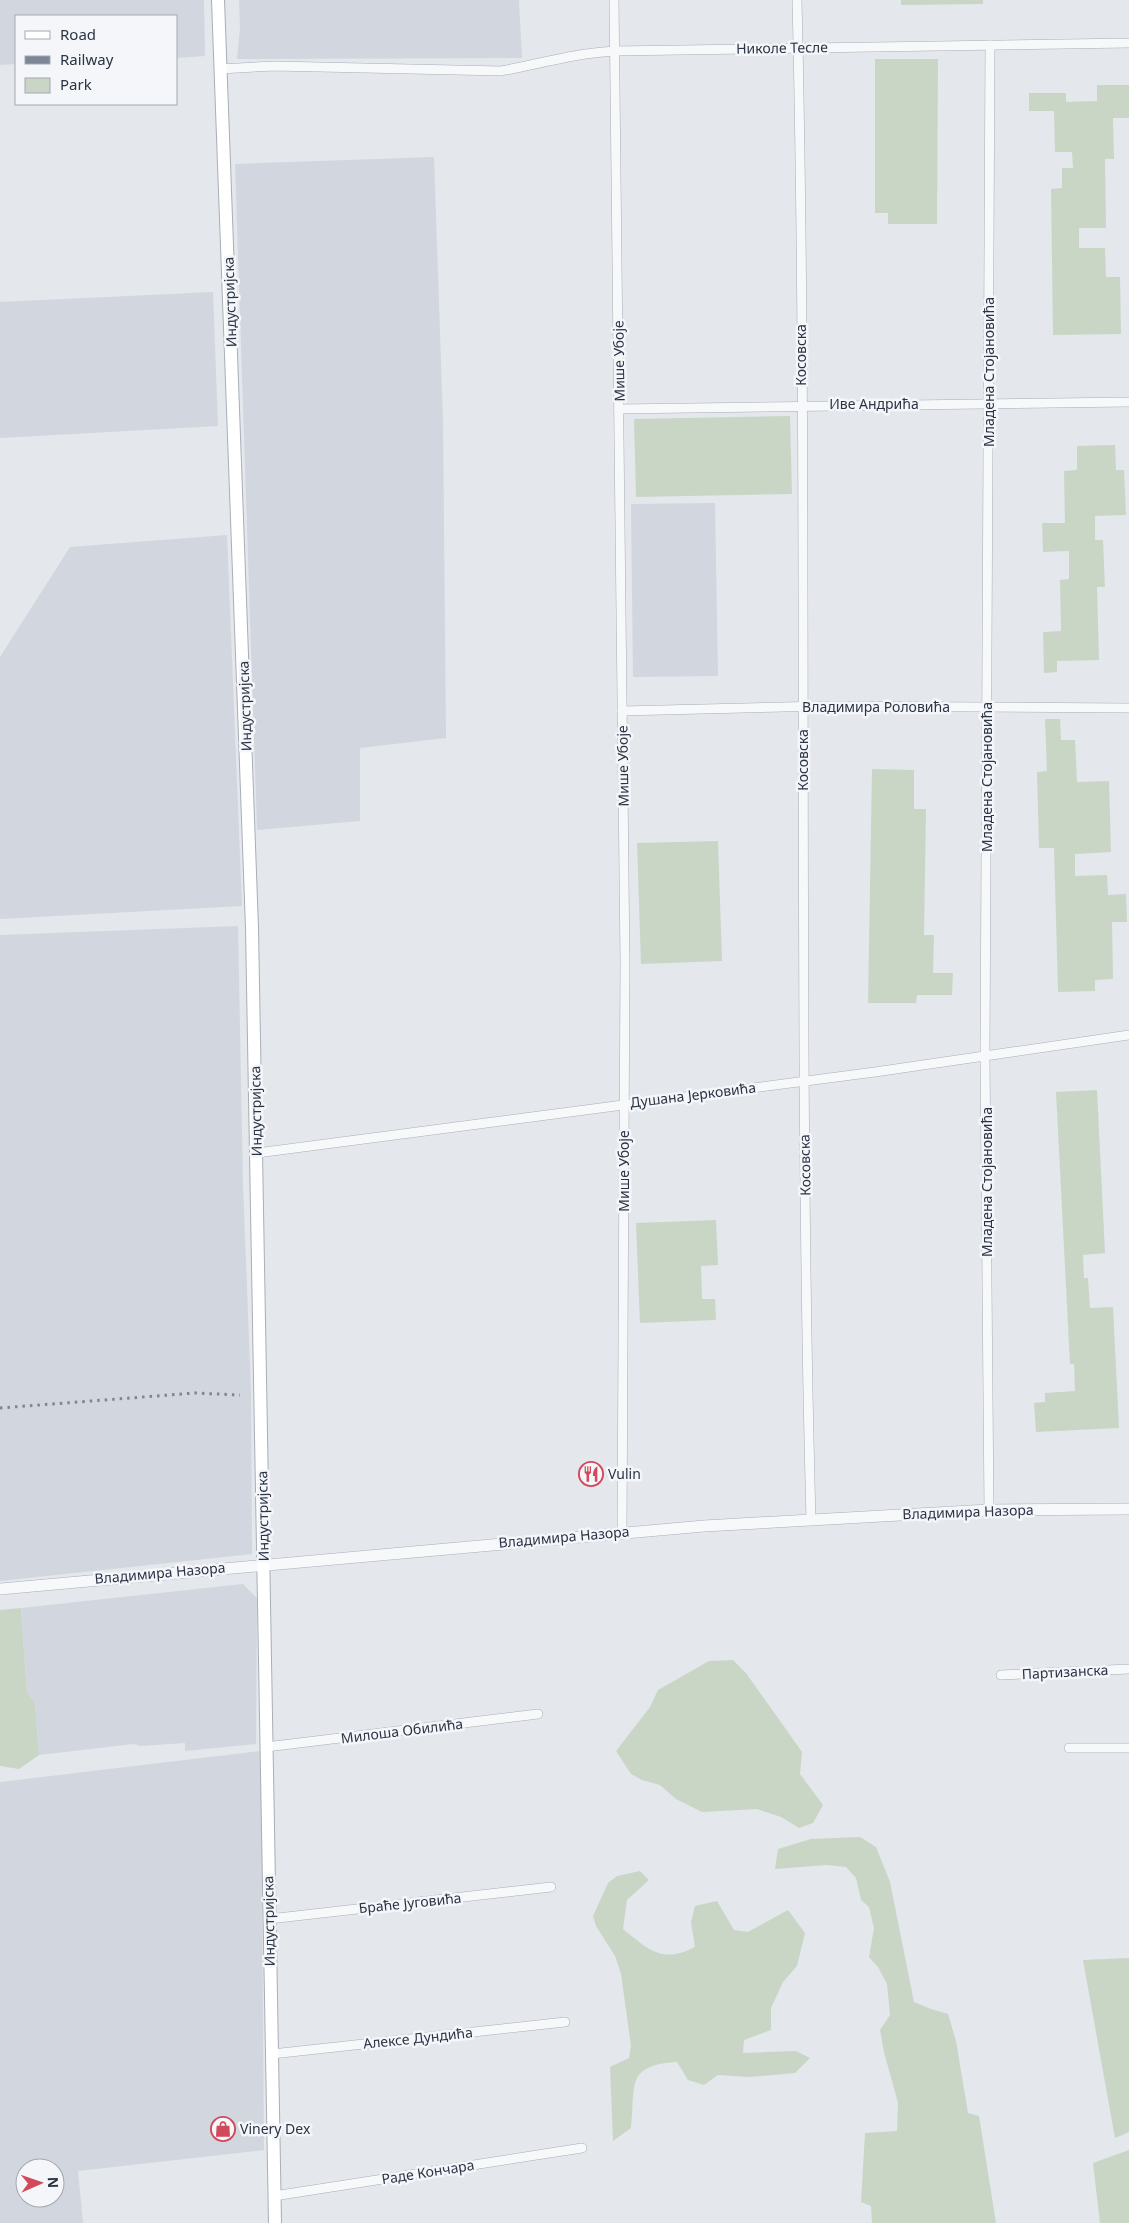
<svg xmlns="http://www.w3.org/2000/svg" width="1129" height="2223" font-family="'Noto Sans',sans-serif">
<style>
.built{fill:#d2d6de;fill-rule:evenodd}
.green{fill:#c9d6c5}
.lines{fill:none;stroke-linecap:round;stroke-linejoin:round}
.minor-casing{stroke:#a9aeb7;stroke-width:10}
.tertiary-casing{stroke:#a9aeb7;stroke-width:12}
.secondary-casing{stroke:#a9aeb7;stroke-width:14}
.minor{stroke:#f7f8fa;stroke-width:9}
.tertiary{stroke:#f7f8fa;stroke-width:11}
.secondary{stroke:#fff;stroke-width:12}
.rail{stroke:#7d8696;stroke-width:3;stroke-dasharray:2.5 5;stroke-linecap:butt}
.labels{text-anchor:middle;stroke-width:5;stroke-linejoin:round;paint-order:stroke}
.street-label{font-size:14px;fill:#2b3445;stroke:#f4f6f9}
.poi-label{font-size:14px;fill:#2b3445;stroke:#f4f6f9;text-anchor:start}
</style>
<rect width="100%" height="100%" fill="#e4e7ec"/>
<g class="built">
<polygon points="0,0 204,0 205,56 176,58 176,16 16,16 16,64 0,65"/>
<polygon points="239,0 519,0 522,58 237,59 240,28"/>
<polygon points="434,157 443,420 446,738 360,748 360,821 257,830 235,164"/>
<polygon points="213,292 218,426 0,438 0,302"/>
<polygon points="715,503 718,676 633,677 631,504"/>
<polygon points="227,535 242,906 0,919 0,657 70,547"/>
<polygon points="238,926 243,1183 251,1393 252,1554 0,1581 0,935"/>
<polygon points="243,1584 257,1598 256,1744 185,1751 185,1743 140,1746 134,1744 39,1755 35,1703 27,1693 21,1608"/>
<path d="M261 1751 264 2150 78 2171 83 2223H0V1782ZM25 2168H55V2198H25Z"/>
</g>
<g class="green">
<polygon points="901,0 983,0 983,4 901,5"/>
<polygon points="875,59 938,59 937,224 888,224 888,213 875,213"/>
<polygon points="1097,85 1129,85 1129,118 1113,118 1114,159 1105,159 1106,228 1079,228 1079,248 1105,248 1106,277 1120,277 1121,334 1053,335 1051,189 1062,188 1062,168 1073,168 1072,152 1055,152 1054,111 1029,111 1029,93 1066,93 1066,102 1097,101"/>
<polygon points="790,416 792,494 636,497 634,419"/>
<polygon points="1115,445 1116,470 1124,470 1126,515 1095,516 1095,540 1103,540 1105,587 1097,587 1099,660 1057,661 1057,672 1044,673 1043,632 1061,631 1060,580 1069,579 1069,551 1043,552 1042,523 1065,523 1064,471 1077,470 1077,446"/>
<polygon points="1045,719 1060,719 1061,740 1075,740 1077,782 1109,781 1111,852 1075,854 1075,876 1107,875 1108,895 1126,894 1127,922 1112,922 1113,979 1095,980 1095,991 1058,992 1054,848 1039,848 1037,772 1047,771"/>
<polygon points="872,769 914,770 914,809 926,809 924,935 934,935 933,973 953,973 952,995 917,995 916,1003 868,1003"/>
<polygon points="718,841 722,961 641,964 637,843"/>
<polygon points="1097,1090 1105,1253 1083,1255 1084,1278 1088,1278 1090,1308 1113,1307 1119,1428 1036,1432 1034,1403 1045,1402 1045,1393 1075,1391 1074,1364 1070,1364 1056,1092"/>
<polygon points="716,1220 718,1265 701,1266 702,1299 715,1299 716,1320 640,1323 636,1223"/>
<polygon points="21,1608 27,1693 35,1703 39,1755 19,1769 0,1766 0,1610"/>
<polygon points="733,1660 746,1673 802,1752 800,1774 823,1805 813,1823 799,1828 781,1817 757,1809 702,1812 676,1799 660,1785 642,1780 631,1774 616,1751 650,1707 658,1690 709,1661"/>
<polygon points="860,1837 876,1847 890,1882 914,2002 931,2009 948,2014 956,2041 968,2113 979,2116 996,2223 872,2223 871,2206 861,2202 865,2133 897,2131 898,2103 884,2052 880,2030 890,2015 887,1984 878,1967 869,1957 874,1928 869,1907 861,1900 856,1878 846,1867 827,1865 775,1869 778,1849 811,1839"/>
<path d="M640 1871 649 1880 627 1900 623 1929C649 1950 662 1964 695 1947L691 1922 695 1906 717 1901 734 1930 748 1932 788 1910 805 1933 797 1966 783 1982 771 2008V2030L744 2040 743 2053 796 2051 810 2058 795 2073 750 2077 718 2075 704 2085 688 2080 677 2062C624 2065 636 2087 631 2128L613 2141 610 2067 629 2058 631 2046 621 1974 615 1956 596 1926 593 1916 608 1883 617 1876Z"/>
<polygon points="1129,1958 1129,2132 1115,2138 1083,1960"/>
<polygon points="1129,2150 1129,2223 1100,2223 1093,2163"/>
</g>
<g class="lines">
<defs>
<g id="minor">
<polyline points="614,0 625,962 622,1532"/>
<path d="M797 0C809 506 797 1013 811 1519"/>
<path d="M220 69 274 66 501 71C539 64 576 53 615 51L1129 43"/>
<polyline points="619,409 1129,402"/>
<polyline points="622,711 826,706 1129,708"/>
<polyline points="257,1153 875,1072 1129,1035"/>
<polyline points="989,1510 985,1056 990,45"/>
<polyline points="1001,1675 1129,1669"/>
<polyline points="266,1747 538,1714"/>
<polyline points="1069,1748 1129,1748"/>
<polyline points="269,1919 551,1887"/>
<polyline points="272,2054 565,2022"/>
<polyline points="274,2196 582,2148"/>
</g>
<polyline id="tertiary" points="0,1589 704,1526 989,1510 1129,1509"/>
<polyline id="secondary" points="218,0 252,928 275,2223"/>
</defs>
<use href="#minor" class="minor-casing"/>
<use href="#tertiary" class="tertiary-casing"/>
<use href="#secondary" class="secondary-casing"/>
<use href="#minor" class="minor"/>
<use href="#tertiary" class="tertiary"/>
<use href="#secondary" class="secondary"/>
<polyline class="rail" points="0,1408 195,1393 240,1395"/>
</g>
<defs>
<symbol id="restaurant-ring" viewBox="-11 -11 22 22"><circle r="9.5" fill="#f4f6f9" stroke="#d1495b" stroke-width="1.5"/><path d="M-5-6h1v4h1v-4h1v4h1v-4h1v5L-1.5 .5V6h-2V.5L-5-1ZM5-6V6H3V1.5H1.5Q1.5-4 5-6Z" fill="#d1495b"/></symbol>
<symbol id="shop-ring" viewBox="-11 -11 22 22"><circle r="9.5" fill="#f4f6f9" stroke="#d1495b" stroke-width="1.5"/><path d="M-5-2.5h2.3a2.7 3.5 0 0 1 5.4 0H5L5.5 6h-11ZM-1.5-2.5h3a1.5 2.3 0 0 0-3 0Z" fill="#d1495b"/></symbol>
</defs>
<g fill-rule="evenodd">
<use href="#restaurant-ring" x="577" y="1460" width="28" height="28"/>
<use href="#shop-ring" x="209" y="2115" width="28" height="28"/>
</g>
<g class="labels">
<g class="street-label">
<text transform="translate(782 48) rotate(-1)" y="5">Николе Тесле</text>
<text transform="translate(230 302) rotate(-92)" y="5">Индустријска</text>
<text transform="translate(801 355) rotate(-90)" y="5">Косовска</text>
<text transform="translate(619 361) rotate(-91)" y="5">Мише Убоје</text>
<text transform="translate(989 372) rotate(-90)" y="5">Младена Стојановића</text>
<text x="874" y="409">Иве Андрића</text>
<text transform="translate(245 706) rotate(-92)" y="5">Индустријска</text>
<text x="876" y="712">Владимира Роловића</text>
<text transform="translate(803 760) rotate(-90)" y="5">Косовска</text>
<text transform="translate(623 766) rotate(-91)" y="5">Мише Убоје</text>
<text transform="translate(987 777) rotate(-90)" y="5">Младена Стојановића</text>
<text transform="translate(693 1095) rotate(-7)" y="5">Душана Јерковића</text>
<text transform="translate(256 1111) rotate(-91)" y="5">Индустријска</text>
<text transform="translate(805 1165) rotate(-91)" y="5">Косовска</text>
<text transform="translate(624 1171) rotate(-90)" y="5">Мише Убоје</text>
<text transform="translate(987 1182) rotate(-90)" y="5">Младена Стојановића</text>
<text transform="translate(968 1512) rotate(-2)" y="5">Владимира Назора</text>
<text transform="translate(263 1516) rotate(-91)" y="5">Индустријска</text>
<text transform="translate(564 1537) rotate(-5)" y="5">Владимира Назора</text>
<text transform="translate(160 1573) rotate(-5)" y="5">Владимира Назора</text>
<text transform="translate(1065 1672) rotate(-3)" y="5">Партизанска</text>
<text transform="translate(402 1731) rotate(-7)" y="5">Милоша Обилића</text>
<text transform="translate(410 1903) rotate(-6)" y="5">Браће Југовића</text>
<text transform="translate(269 1921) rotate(-91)" y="5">Индустријска</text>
<text transform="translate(418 2038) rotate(-6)" y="5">Алексе Дундића</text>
<text transform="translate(428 2172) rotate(-9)" y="5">Раде Кончара</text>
</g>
<g class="poi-label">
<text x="608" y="1479">Vulin</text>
<text x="240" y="2134">Vinery Dex</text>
</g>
</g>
<rect x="15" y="15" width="162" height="90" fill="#f4f6f9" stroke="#a4a8b1"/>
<rect x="25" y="31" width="25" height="8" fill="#ffffff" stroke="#a4a8b1"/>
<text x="60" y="40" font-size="15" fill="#2b3445">Road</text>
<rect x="25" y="56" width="25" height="8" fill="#7d8696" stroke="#a4a8b1"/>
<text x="60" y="65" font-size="15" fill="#2b3445">Railway</text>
<rect x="25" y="78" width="25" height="15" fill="#c9d6c5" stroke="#a4a8b1"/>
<text x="60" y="90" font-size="15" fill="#2b3445">Park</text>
<g transform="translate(40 2183) rotate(88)"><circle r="24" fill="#f4f6f9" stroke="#a4a8b1"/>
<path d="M0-4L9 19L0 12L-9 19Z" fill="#d1495b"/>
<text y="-8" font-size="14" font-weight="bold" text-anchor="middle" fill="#2b3445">N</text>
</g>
</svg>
